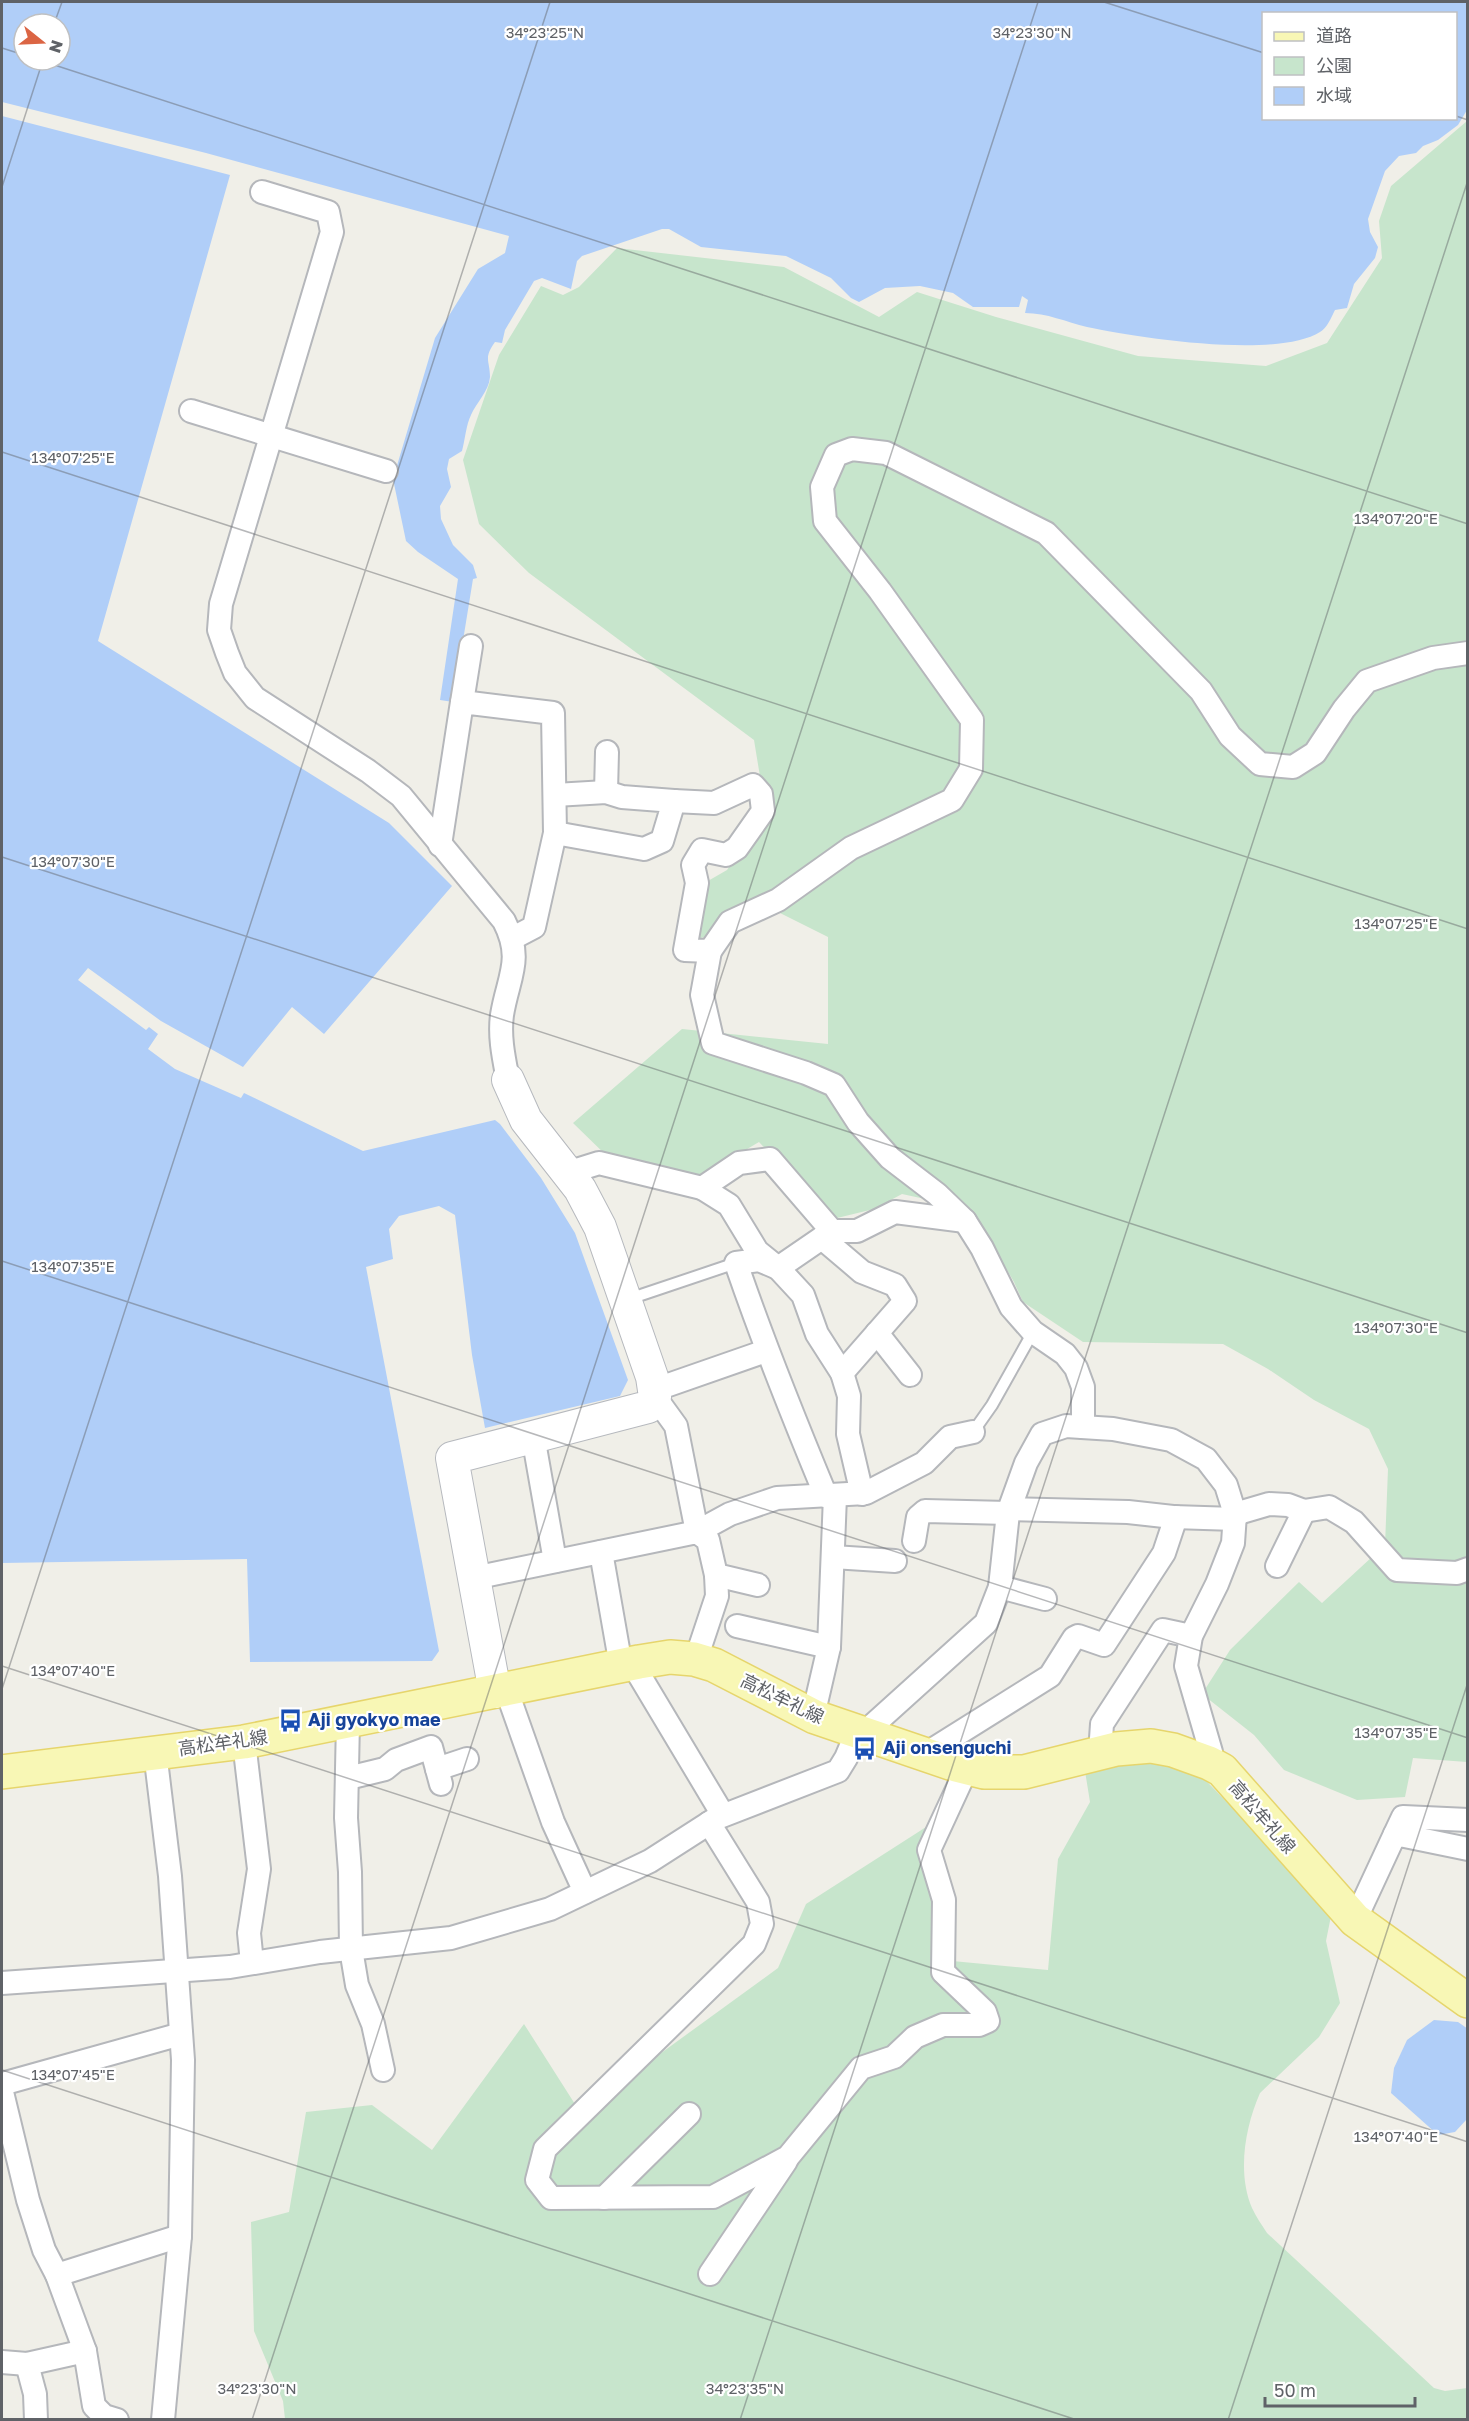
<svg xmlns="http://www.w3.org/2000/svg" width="1469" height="2421" font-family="'Golos Text','Noto Sans JP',sans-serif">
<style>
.green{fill:#c7e5cc}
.water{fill:#b0cef8;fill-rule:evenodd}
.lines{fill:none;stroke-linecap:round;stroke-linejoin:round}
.lane-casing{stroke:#b5b7bb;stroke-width:14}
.street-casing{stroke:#b5b7bb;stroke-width:26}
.secondary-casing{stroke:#b6b9be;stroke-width:34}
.primary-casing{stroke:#e6d56c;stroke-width:36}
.lane{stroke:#fff;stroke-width:10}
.street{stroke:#fff;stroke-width:22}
.secondary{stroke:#fff;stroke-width:32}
.primary{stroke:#f8f7b5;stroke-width:33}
.ticks{fill:none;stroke:#5f6267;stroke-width:1.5;stroke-opacity:0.45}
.labels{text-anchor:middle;stroke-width:4.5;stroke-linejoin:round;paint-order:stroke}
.street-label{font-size:18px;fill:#5f6267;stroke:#fff}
.transit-label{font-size:18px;font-weight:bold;fill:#164399;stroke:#fff;text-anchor:start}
.ticks-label{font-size:15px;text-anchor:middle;fill:#5f6267;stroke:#fff;stroke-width:4.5;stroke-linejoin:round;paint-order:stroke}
</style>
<rect width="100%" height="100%" fill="#f0efe8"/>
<g class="green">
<polygon points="1467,121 1467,1762 1413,1758 1405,1797 1357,1800 1284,1770 1254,1735 1202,1694 1230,1650 1299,1582 1322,1603 1385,1545 1388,1469 1369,1429 1314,1400 1268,1369 1223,1344 1083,1342 1023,1302 1014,1282 971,1209 902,1194 874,1209 833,1219 759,1142 703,1175 612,1161 573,1123 682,1029 828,1044 828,937 776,911 690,942 701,885 727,870 766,813 754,740 529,573 479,524 463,460 499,355 541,286 563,295 579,287 617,248 784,267 879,317 917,292 996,317 1138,356 1266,366 1327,343 1382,258 1379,221 1391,186"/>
<path d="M1148 1756 1189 1763 1332 1911 1326 1941 1340 2003 1319 2037 1260 2093C1245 2127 1237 2173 1252 2208 1256 2217 1262 2225 1267 2233L1434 2388 1445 2391 1467 2388V2419H285L283 2401 254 2331 251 2222 289 2212 306 2112 372 2105 432 2150 524 2024 580 2112 778 1968 806 1904 937 1820 923 1853 942 1960 1048 1970 1058 1859 1090 1802 1085 1771Z"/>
</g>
<g class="water">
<path d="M2 2H1467V110L1458 125 1438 140 1423 146 1416 153 1399 156 1385 171 1368 219 1370 232 1378 247 1375 258 1354 284 1347 308 1335 310C1331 318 1327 328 1320 332 1278 359 1137 338 1087 327 1066 322 1047 313 1025 313L1028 300 1022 296 1019 307H973L953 293 920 286 885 288 859 302 851 298 831 278 786 256 701 247 669 229H662L582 256 577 261 571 289 542 278 534 281 505 330 502 343 495 342C483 359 490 360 490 377 489 391 476 403 471 415 466 425 465 440 462 451L449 459 447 469 451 487 440 506 441 519 453 545 473 565 477 578 473 579 453 702 440 700 458 579 418 552 406 541 393 479 435 338 478 269 505 253 509 236 206 153 2 102ZM1264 14H1456V118H1264ZM24 24H60V60H24Z"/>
<polygon points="2,116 230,175 98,641 389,823 452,886 324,1034 292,1007 243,1067 161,1021 88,968 78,980 146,1030 149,1027 158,1034 148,1049 175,1069 241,1098 244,1093 363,1151 495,1120 500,1124 541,1178 575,1233 628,1380 620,1396 485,1428 472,1355 455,1215 439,1206 399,1216 389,1229 393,1259 366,1267 439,1651 432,1661 250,1662 247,1559 2,1563"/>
<polygon points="1434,2020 1458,2022 1468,2029 1467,2119 1455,2132 1438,2135 1391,2093 1394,2068 1407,2040"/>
</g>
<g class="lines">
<defs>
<g id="lane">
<polyline points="629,1299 736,1263"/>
<polyline points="973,1432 992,1405 1033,1332"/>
</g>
<g id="street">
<path d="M262 192 328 212 332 232 221 604 219 630 227 653 235 673 255 698 368 771 401 796 504 921C524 960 508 977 502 1015 499 1037 504 1059 508 1080"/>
<polyline points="191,411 386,471"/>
<polyline points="462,702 471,646"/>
<polyline points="606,792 607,752"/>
<polyline points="555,795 606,792 622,797 674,801 662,841 644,849 555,833"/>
<polyline points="674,801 714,803 753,785 761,794 763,811 737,848 726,855 702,850 693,865 697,883 685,950 710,951 702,995 713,1043 806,1073 834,1085 858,1122 890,1158 937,1194 965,1221 982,1248 1011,1307 1033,1332 1065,1354 1076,1368 1083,1387 1083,1427"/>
<polyline points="440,845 462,702 553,713 555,833 534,927 513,938"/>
<polyline points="710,951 730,922 778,900 851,848 952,800 971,769 972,720 880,591 825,521 822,487 836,455 852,449 886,453 1046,533 1201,691 1230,736 1260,764 1293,767 1315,753 1344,709 1367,681 1433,658 1468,653"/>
<polyline points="567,1173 599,1163 702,1188 739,1163 770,1159 832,1231 857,1231 895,1212 965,1221"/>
<polyline points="702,1188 729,1205 757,1251 778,1268 803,1295 817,1334 842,1373 849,1396 848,1434 862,1494"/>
<polyline points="822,1238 862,1272 895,1285 905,1301 842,1373"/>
<polyline points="877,1333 910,1375"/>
<polyline points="654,1390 766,1351"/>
<polyline points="655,1397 676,1426 697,1532 730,1514 777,1498 866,1493 924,1463 950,1437 973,1432"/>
<polyline points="533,1436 555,1561"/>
<path d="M826 1496C794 1419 763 1342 736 1263L759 1260 778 1268 832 1231"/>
<polyline points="1010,1509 1128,1512 1173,1517 1235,1519"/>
<polyline points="1235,1514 1269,1504 1288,1505 1304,1511 1329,1507 1354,1522 1397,1570 1457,1573 1468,1569"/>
<polyline points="914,1541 918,1517 925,1511 1008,1513"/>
<polyline points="601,1552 621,1666"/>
<polyline points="833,1557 895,1561"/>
<polyline points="1277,1566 1304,1511"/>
<polyline points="474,1578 697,1532 708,1540 716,1575 758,1585"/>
<polyline points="1000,1587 1045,1599"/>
<polyline points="737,1626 829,1647"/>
<polyline points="696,1659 717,1596 716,1575"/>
<polyline points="632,1663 723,1815"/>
<polyline points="506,1689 553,1822 585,1892"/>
<polyline points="813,1716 829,1647 835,1496"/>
<polyline points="348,1721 346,1818 350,1872 351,1949 357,1985 373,2024 383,2070"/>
<polyline points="863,1734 986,1623 1000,1587 1008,1513 1026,1463 1042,1434 1066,1426 1113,1429 1171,1440 1206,1459 1226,1485 1235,1514 1233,1543 1217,1584 1191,1636 1186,1666 1211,1752 1209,1763"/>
<polyline points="244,1742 259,1869 249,1933 252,1963"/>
<polyline points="155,1752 170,1876 183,2060 180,2236 163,2420"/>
<polyline points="1100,1753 1102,1724 1163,1630 1191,1636"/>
<polyline points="924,1755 1050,1676 1074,1638 1078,1636 1104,1645 1164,1553 1176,1517"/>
<polyline points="437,1769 467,1759"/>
<polyline points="348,1778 385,1769 396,1760 431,1747 441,1784"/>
<polyline points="709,1823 758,1902 762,1924 754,1944 545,2149 537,2180 551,2198 713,2197 788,2157 861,2068 894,2057 915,2037 943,2025 979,2025 988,2021 985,2012 943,1972 944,1900 929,1850 967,1768"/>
<polyline points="1395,1834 1403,1817 1468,1820"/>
<polyline points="1355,1920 1395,1834 1468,1849"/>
<polyline points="2,1983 230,1967 320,1952 451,1938 550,1909 650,1861 717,1818 838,1771 846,1758 857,1732"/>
<polyline points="2,2084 181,2034"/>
<polyline points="2,2092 28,2200 44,2250 57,2275 85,2351 94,2406 104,2416 117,2420"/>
<polyline points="604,2198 689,2114"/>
<polyline points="710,2274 786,2161"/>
<polyline points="57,2275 180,2236"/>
<polyline points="2,2362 27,2364 85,2351"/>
<polyline points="27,2364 35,2394 36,2420"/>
</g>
<polyline id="secondary" points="495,1692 452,1458 648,1407 655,1397 652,1377 600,1227 580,1189 526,1120 508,1080"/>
<polyline id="primary" points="2,1772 244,1742 639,1662 670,1657 694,1659 714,1665 815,1717 956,1765 984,1772 1024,1772 1116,1749 1151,1746 1173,1750 1209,1763 1222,1770 1355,1920 1468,2001"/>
</defs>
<use href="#lane" class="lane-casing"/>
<use href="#street" class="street-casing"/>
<use href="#secondary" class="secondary-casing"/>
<use href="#primary" class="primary-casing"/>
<use href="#lane" class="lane"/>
<use href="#street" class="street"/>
<use href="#secondary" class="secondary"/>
<use href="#primary" class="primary"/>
</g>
<path class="ticks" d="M1104 2 1264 53M54 24 62 2M2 48 24 55M39 60 1468 524M1456 116 1468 120M2 187 43 60M2 452 1468 929M2 857 1468 1333M2 1261 1468 1738M2 1666 1468 2142M2 1689 550 2M2 2070 1077 2420M252 2420 1038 2M740 2420 1468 180M1228 2420 1468 1682"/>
<defs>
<symbol id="bus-bare" viewBox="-9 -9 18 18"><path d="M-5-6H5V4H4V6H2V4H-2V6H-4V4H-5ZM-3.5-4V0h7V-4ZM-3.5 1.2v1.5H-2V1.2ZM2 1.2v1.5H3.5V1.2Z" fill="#1a4fb4" stroke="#fff" stroke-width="2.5" paint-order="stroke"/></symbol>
</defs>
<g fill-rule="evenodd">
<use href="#bus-bare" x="274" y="1704" width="33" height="33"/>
<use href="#bus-bare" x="848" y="1732" width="33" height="33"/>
</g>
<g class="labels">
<g class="street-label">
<text transform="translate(782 1699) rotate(26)" y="6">高松牟礼線</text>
<text transform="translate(223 1743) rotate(-8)" y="6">高松牟礼線</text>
<text transform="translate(1262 1817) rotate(49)" y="6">高松牟礼線</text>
</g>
<g class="transit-label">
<text x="308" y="1726">Aji gyokyo mae</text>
<text x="883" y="1754">Aji onsenguchi</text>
</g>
</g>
<g class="ticks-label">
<text x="545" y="38">34°23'25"N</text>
<text x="1032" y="38">34°23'30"N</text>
<text x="73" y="463">134°07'25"E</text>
<text x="1396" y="524">134°07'20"E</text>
<text x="73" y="867">134°07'30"E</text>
<text x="1396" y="929">134°07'25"E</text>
<text x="73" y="1272">134°07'35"E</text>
<text x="1396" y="1333">134°07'30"E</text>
<text x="73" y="1676">134°07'40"E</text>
<text x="1396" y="1738">134°07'35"E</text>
<text x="73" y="2080">134°07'45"E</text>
<text x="1396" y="2142">134°07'40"E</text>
<text x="257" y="2394">34°23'30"N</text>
<text x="745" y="2394">34°23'35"N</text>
</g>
<rect width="1469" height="2421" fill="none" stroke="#5f6267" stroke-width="6"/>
<rect x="1262" y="12" width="195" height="108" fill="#ffffff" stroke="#bfc0c2" stroke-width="1.5"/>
<rect x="1274" y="32" width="30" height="9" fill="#f8f7b5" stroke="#bfc0c2" stroke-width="1.5"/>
<text x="1316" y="42" font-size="18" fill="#5f6267">道路</text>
<rect x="1274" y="57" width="30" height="18" fill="#c7e5cc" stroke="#bfc0c2" stroke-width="1.5"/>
<text x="1316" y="72" font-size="18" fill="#5f6267">公園</text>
<rect x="1274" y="87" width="30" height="18" fill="#b0cef8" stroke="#bfc0c2" stroke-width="1.5"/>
<text x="1316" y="102" font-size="18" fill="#5f6267">水域</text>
<g transform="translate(42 42) rotate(108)"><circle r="28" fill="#ffffff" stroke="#bfc0c2" stroke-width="1.5"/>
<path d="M0-4.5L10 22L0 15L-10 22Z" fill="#db6544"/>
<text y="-9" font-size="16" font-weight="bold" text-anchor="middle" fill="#5f6267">N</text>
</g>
<path d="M1265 2397v9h150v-9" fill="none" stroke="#5f6267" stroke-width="3"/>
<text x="1274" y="2397" font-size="18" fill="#5f6267" stroke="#ffffff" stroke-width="4.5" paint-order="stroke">50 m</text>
</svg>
